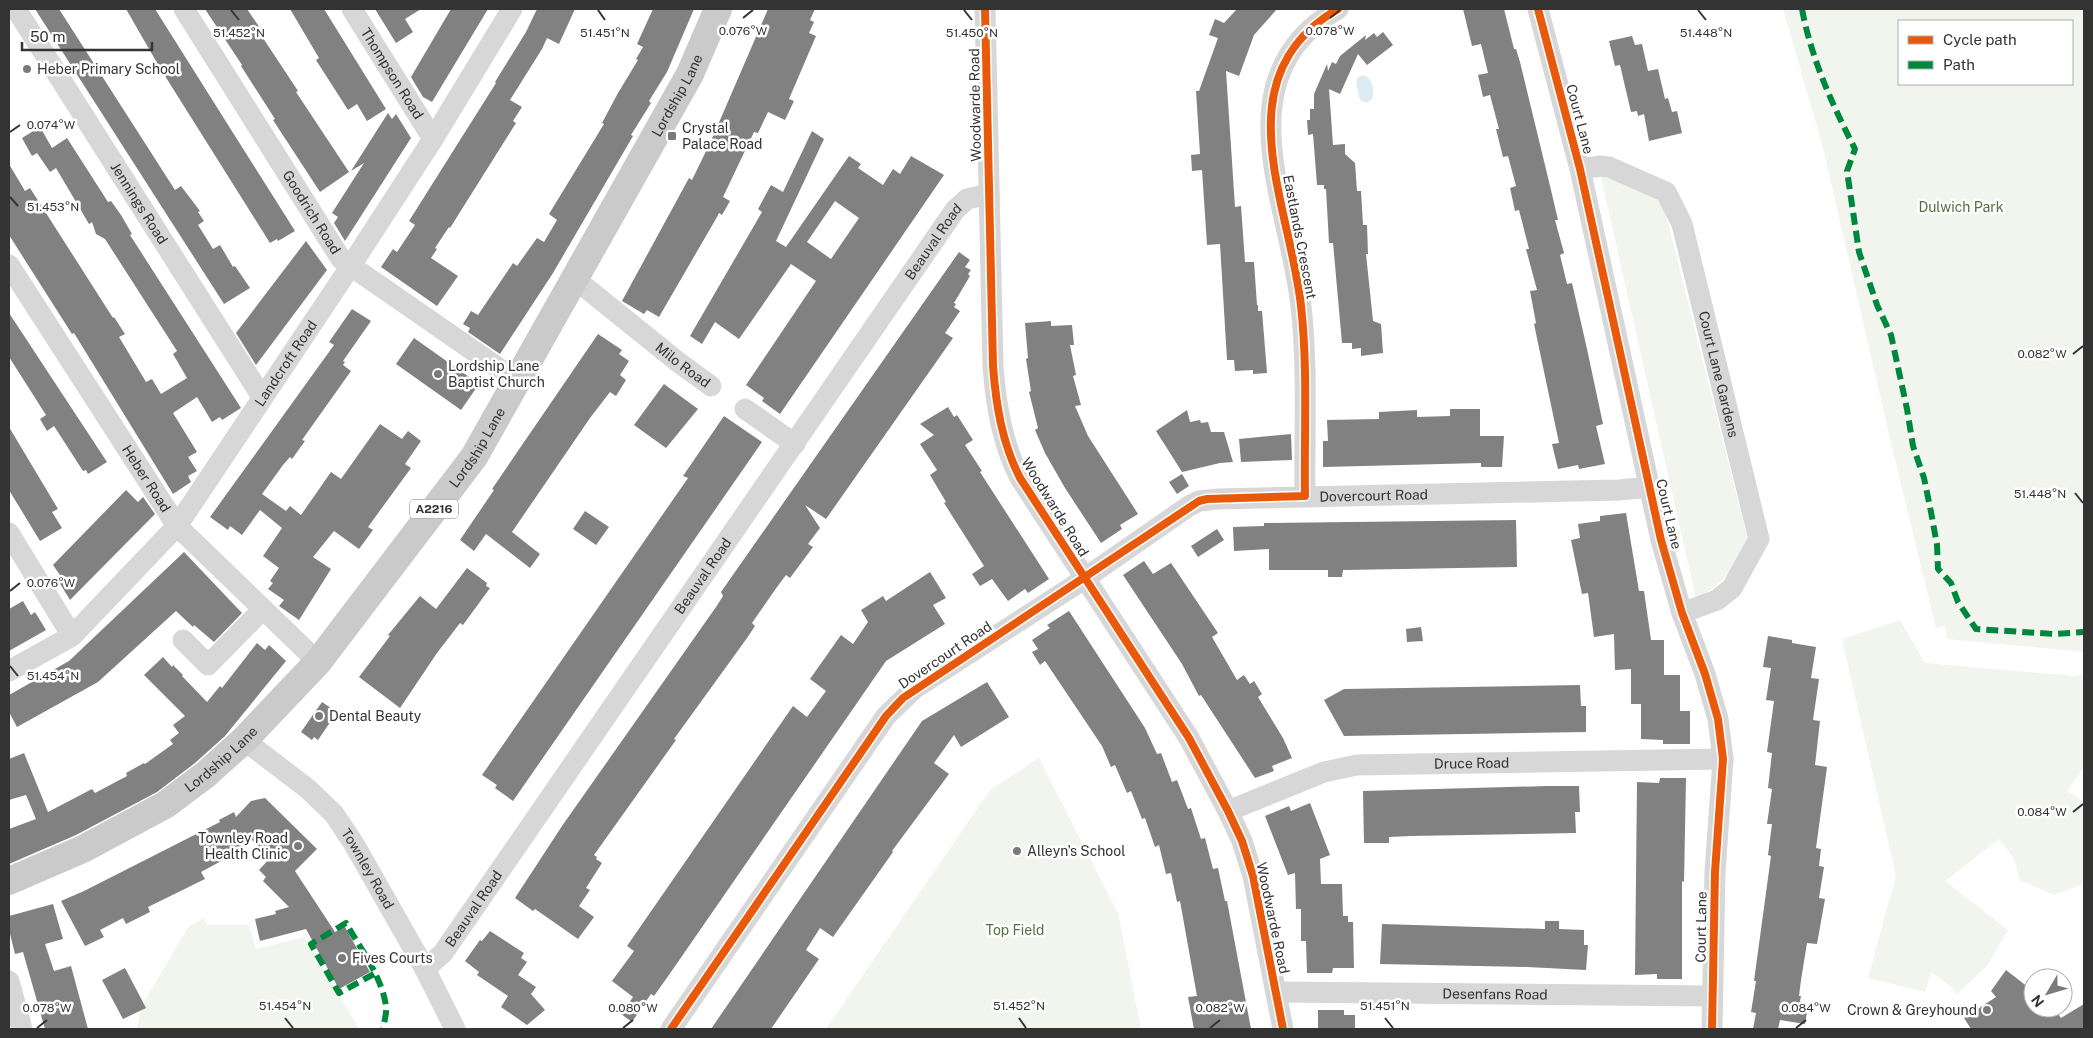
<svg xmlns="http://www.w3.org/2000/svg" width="2093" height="1038" viewBox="0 0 2093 1038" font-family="'Public Sans',sans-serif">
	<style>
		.green { fill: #f1f5ed; fill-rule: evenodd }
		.water { fill: #ddebf3 }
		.building { fill: #818181; fill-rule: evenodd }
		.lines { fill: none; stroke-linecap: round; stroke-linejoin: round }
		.minor { stroke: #d7d7d7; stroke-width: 21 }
		.major { stroke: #cacaca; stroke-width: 28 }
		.quiet { stroke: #00873e; stroke-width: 6; stroke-dasharray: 12 6; stroke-linecap: butt }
		.cycleway-casing { stroke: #fff; stroke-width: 11 }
		.cycleway { stroke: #e8590c; stroke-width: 8 }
		.ticks { fill: none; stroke: #333; stroke-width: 2 }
		.poi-dot { fill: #7a7a7a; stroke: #fff; stroke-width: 2 }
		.labels { text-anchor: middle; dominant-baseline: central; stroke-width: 5; stroke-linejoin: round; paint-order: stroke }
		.shield { fill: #fff; stroke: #707070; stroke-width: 1 }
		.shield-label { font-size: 12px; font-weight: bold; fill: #333 }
		.poi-label { font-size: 14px; fill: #333; stroke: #fff; text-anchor: start }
		.street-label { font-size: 14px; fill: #333; stroke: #fff }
		.park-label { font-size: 14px; fill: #56703f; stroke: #fff }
		.ticks-label { font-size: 12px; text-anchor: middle; fill: #333; stroke: #fff; stroke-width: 5; stroke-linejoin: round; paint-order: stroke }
	</style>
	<rect width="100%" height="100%" fill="#fff"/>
	<g class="green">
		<path d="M1783,9H2084V652L1947,639L1945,626L1936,628L1890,439L1823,148ZM2072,21V84H1899V21Z"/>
		<path d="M1600,173L1650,188L1664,207L1749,544C1735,567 1720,586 1696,599Z"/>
		<polygon points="1900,620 1925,663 2075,676 2084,674 2084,767 2067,791 2084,801 2084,884 2054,895 2020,880 2014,858 1999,839 1945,881 2008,930 1987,966 1957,994 1950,986 1931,972 1925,992 1868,978 1896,876 1842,639"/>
		<polygon points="1039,758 1118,913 1141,1029 826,1029 990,790"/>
		<polygon points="204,918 207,925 249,925 256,949 304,937 359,1029 137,1029 141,1007 189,926"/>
	</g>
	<path class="water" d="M1364,75C1373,80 1375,90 1372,99L1367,103L1360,100L1356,83L1358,77Z"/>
	<g class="building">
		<polygon points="35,9 59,9 175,190 181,186 200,211 198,212 204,221 198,225 213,249 220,245 233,267 235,266 250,288 224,304"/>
		<polygon points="126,9 155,9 295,231 278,241 277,239 270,243 160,68"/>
		<polygon points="205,9 247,9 266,37 263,38 298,91 296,92 349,172 320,192 273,120 275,119 241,66 242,65"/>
		<polygon points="290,9 324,9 386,109 367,121 357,104 348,110 316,60 319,58"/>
		<polygon points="375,9 421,9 405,19 413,32 396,43"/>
		<polygon points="451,9 488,9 432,102 423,97 411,77"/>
		<polygon points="537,9 575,9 559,44 547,38 542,49 510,100 522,107 513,121 516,123 450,228 449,227 435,248 437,249 431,258 458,276 437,306 381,267 393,249 397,252 415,225 409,221 496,83 495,82 526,32"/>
		<polygon points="653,9 694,9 667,72 649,101 651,103 631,135 633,136 553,273 500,354 468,332 470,328 463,324 471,311 478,315 513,263 517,266 537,238 544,242 557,220 549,214 604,124 602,123 618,93 638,60 636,59 643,47 637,44"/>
		<polygon points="768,9 815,9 810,20 814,22 809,33 816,36 789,99 794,101 785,120 768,112 758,133 754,132 723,197 730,201 722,215 719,213 717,217 659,317 647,310 644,314 622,301 689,178 692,180 711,141"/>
		<polygon points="1237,9 1277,9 1254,35 1239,76 1226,71 1235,207 1241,206 1245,262 1254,262 1257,305 1258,305 1258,311 1262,311 1267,373 1253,374 1253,370 1235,371 1234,360 1227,360 1220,244 1207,245 1202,170 1192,171 1191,155 1200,154 1196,91 1199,91 1218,38 1209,35 1215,19 1224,23"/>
		<polygon points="1463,9 1504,9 1514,49 1516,49 1520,62 1551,190 1558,220 1555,220 1564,253 1560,255 1567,284 1572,283 1587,349 1603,424 1596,426 1605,464 1579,469 1578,465 1558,469 1552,444 1559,443 1534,324 1536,323 1530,291 1537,290 1526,249 1529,249 1519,210 1515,211 1510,188 1516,186 1508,156 1503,157 1496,129 1499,129 1490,95 1483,97 1478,75 1488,73 1481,44 1472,46"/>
		<polygon points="1383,32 1393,45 1367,65 1358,54 1340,94 1329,89 1333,145 1345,144 1345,154 1355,163 1357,191 1361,191 1363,225 1367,225 1368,254 1366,254 1373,321 1381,324 1383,353 1361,356 1361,348 1352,349 1352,343 1342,343 1333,243 1329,243 1326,189 1324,189 1324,185 1317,185 1313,134 1308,135 1307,120 1310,120 1310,109 1314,109 1314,94 1327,64 1328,71 1332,62 1336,64 1340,56 1366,35 1365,40 1374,33 1377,37"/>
		<polygon points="1632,36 1635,45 1642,44 1648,71 1658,69 1665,99 1668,98 1672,112 1677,111 1682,133 1649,141 1644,114 1638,116 1637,111 1631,112 1620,65 1615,66 1609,41"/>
		<polygon points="388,113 392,119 396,114 411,138 345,241 334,223 338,217 332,213 364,163 351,171"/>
		<polygon points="40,127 52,148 67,138 108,202 111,201 121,215 132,234 130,235 241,408 222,420 220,417 212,422 197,397 173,413 197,452 188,457 197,471 188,476 191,482 173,494 74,333 72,334 9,235 9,164 25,191 30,188 113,318 114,317 125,334 119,337 146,382 152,379 161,394 187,378 173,354 177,351 105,239 96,234 92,222 89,224 56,168 50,172 37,153 32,156 22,138"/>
		<path d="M812,131L824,139L776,241L786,247L849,156L861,164L858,168L883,185L893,169L900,174L911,156L944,175L780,414L762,401L764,398L746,385L816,281L791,264L739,339L715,322L702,344L690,336L762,212L758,209L771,185L783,192ZM835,201L859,218L831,259L807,242Z"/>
		<polygon points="306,241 327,270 256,365 236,333"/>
		<polygon points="959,252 970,260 965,267 971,270 968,274 970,276 954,303 956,304 954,307 960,311 945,333 953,338 826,519 805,505 820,528 808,544 813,547 790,578 786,575 777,587 752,623 755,626 747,638 674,739 676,740 594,855 597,857 596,859 602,863 586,888 590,890 579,906 594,917 578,939 535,909 533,911 515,898 562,826 716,607 723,596 721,592"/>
		<polygon points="352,309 371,321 343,361 345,362 343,365 351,371 302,440 305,441 292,459 290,457 283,465 262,494 286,511 290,506 301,515 331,472 341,479 380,424 402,439 408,431 421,441 405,464 411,468 368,527 373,530 359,549 334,531 313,557 331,569 299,620 279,606 284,600 268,589 273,583 270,581 279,568 263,556 282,528 260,510 242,535 230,526 228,530 210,517 334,345 329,342"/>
		<polygon points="9,313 107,462 88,474 86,470 83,471 54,426 47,431 40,419 46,415 9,357"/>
		<polygon points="1051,321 1051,326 1072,325 1074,345 1070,345 1076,375 1073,376 1081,405 1075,406 1088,436 1138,514 1120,525 1122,529 1101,543 1065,488 1045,453 1035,430 1038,428 1029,392 1031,391 1026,359 1028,358 1025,323"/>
		<polygon points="598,334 622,350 619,354 629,361 620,375 626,380 616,396 610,392 590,418 512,532 540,554 530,568 486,534 474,551 460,540 494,490 492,489"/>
		<polygon points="414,338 479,384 461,410 396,364"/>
		<polygon points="664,384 698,409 666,448 634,425"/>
		<polygon points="948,407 954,417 957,415 973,440 965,445 982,471 980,472 1049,579 1028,593 1025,589 1008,601 992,579 980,586 972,574 984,566 944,503 946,502 930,475 937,470 920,444 934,435 920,424"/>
		<polygon points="1450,409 1480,409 1480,436 1504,436 1502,467 1481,467 1481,463 1323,467 1323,441 1328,441 1327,420 1379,419 1379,412 1417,410 1417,417 1450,416"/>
		<polygon points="1187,410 1190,422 1200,420 1201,423 1208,422 1211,432 1224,432 1233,462 1220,463 1182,472 1156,431"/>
		<polygon points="724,416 762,442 513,801 495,788 497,785 482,775 688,478 683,476"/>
		<polygon points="9,427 58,509 52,512 62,528 40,541 9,490"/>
		<polygon points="1291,434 1292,460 1241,462 1239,439"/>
		<polygon points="1182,474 1189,486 1177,494 1169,482"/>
		<polygon points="126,490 138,502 143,497 155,514 70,600 59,582 62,578 53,565"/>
		<polygon points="585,511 609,527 596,545 573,529"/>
		<polygon points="1626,513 1639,591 1644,591 1651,640 1664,640 1664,675 1680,675 1680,711 1690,711 1690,744 1663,744 1663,740 1641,739 1641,704 1631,704 1631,669 1615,670 1614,634 1594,637 1588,593 1582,594 1571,540 1580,538 1578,524 1600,521 1600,516"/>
		<polygon points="1516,520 1517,567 1343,570 1342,577 1328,577 1328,570 1269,570 1269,549 1234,551 1233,527 1264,526 1264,523"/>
		<polygon points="1217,529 1224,540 1198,557 1191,546"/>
		<polygon points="184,552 242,613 214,642 194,625 193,627 176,611 98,682 17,727 9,712 9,695 69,661"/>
		<polygon points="1144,561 1153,574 1171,563 1218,633 1212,637 1237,680 1244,675 1250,684 1254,681 1262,694 1258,697 1283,738 1292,758 1272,766 1274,771 1255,778 1201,695 1199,696 1182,664 1123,575"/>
		<polygon points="467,568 487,583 486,586 490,588 463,625 460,623 437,653 400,708 359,677 390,636 388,635 420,596 436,609"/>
		<polygon points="930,572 946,598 933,605 945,624 886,661 671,972 654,996 651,994 632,1022 621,1014 633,997 612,981 634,951 627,946 793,706 807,717 826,691 810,679 841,635 853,644 868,622 861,610 883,596 886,601"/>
		<polygon points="23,601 31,615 35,612 46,630 9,651 9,609"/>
		<polygon points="1069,611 1145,728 1157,754 1161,753 1172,782 1177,780 1188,809 1191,808 1201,839 1205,838 1213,869 1218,868 1225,901 1227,901 1251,1029 1194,1029 1188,997 1197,996 1180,901 1177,902 1171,873 1166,874 1159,845 1155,847 1145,818 1142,819 1131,791 1127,793 1115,765 1111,767 1102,746 1045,661 1040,665 1032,652 1038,649 1032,640 1050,628 1047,625"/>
		<polygon points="1421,627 1423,641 1407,642 1406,629"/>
		<polygon points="1768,636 1792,640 1792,643 1816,647 1811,678 1819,679 1813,720 1820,721 1815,765 1827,767 1816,848 1821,849 1819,866 1824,867 1819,898 1825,899 1817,944 1807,943 1801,980 1799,996 1801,996 1800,1001 1808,1007 1805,1024 1780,1020 1778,1029 1753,1029 1756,1013 1751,1012 1756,981 1754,981 1771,856 1768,855 1772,824 1767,824 1772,789 1768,788 1772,753 1767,752 1774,701 1766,700 1771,668 1763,667"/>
		<polygon points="257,643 265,650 269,645 286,661 225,736 195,763 157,792 76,835 9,864 9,829 36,819 26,795 9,800 9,759 24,753 48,812 92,789 95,793 127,776 126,773 144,763 145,764 173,744 170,740 179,733 173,725 185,716 144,675 163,657 172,667 173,665 183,675 182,676 207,702 220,686 222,688"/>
		<polygon points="987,682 1009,717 961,747 954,735 934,763 949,774 892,851 893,852 833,937 820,928 806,950 819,959 771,1029 711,1029 922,721"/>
		<polygon points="1580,685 1581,706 1586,706 1586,732 1344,736 1324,700 1344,689"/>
		<polygon points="322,702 337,712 318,740 314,737 312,740 301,732"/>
		<polygon points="1660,778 1686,778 1684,882 1682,881 1682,979 1657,979 1657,974 1635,975 1637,782 1659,783"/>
		<polygon points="1548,786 1579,786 1580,812 1575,812 1576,833 1410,836 1389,837 1389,843 1364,843 1363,791"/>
		<polygon points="265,798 317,849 295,871 335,932 345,927 370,972 339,989 306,929 260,941 255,919 276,914 275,911 289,907 263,881 266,877 259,870 270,858 252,840 223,855 225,859 201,872 205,879 148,907 150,912 126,924 123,918 100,930 104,937 85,946 61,901 84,891 220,822 219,820 234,812 236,817 251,801"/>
		<polygon points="1310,803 1330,855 1320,859 1321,884 1342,884 1343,916 1348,916 1348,922 1353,922 1354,968 1333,968 1332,973 1307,973 1306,941 1301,941 1301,909 1296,909 1295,873 1288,875 1265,816 1289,806 1291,811"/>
		<polygon points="53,904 63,939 45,944 54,971 71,966 88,1029 45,1029 23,952 15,954 9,930 9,916"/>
		<polygon points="1545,921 1559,921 1559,929 1584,930 1584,945 1588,945 1586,970 1527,967 1380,964 1382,924 1545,929"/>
		<polygon points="490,931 524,953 521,958 527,962 518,975 536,987 531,994 545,1010 527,1025 501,1007 508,996 477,975 479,972 465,961 480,940 482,941"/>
		<polygon points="125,968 146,1008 123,1019 102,980"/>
		<polygon points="2006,970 2033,991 2033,1008 2054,1008 2061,1018 2084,1004 2084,1029 1971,1029 1964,1018 1996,997 1991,991"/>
		<polygon points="1318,1010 1344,1010 1344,1015 1355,1015 1355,1029 1318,1029"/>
	</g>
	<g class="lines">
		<g class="minor">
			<path id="s1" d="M16,9L262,397"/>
			<path id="s2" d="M184,9L341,259L517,381"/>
			<path id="s3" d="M352,9L433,139"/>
			<path d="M985,9L993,366C996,405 1002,443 1020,478L1189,738L1228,811L1242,841L1253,876L1283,1029"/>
			<polyline points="1538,9 1580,169 1661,540 1682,613 1705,674 1718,719 1723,759 1715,872 1712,1029"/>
			<path id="s4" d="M1580,169L1601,166L1609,167L1666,192L1682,224L1759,539L1732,588L1717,600L1682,613"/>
			<path id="s5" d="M9,265L177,526L318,662"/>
			<path id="s6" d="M575,279L678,362L711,386"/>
			<polyline points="745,409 795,444"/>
			<path d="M1305,496C1304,434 1308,368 1301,306C1290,203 1221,77 1338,9"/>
			<polyline points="9,533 72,636"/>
			<polyline points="183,640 208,665 263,609"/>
			<path id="s7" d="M9,671L72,636L177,526L350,267L433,139L512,9"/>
			<path id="s8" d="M244,740L308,789L334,814L354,844L425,969L455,1029"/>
			<path id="s9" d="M1228,811L1324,772L1357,765L1723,759"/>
			<path id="s10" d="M425,969L443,953L955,210L967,199L989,194"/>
			<polyline points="9,981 22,1029"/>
			<path id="s11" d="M1276,992L1712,996"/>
			<path id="s12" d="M671,1029L886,716L914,689L1075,585L1189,506L1199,501L1217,499L1619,490L1650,487"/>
		</g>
		<path class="major" id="s13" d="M9,881L83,849L165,805L205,775L244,740L318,662L474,457L690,74L718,9"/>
		<g class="quiet">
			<path d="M1802,9C1811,58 1832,104 1855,149L1847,171L1859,252L1877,305L1891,335L1907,409L1913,446L1924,478L1931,512L1937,545L1938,569L1951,583L1958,602L1976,629L2054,634L2084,632"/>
			<path d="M374,974L339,993L311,944L346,923C360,948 382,977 386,1006C387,1013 384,1022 383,1029"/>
		</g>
		<defs>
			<g id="cycleway">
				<path d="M985,9L993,366C996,405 1002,443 1020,478L1189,738L1228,811L1242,841L1253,876L1283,1029"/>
				<polyline points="1538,9 1580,169 1661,540 1682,613 1705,674 1718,719 1723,759 1715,872 1712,1029"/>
				<path d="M671,1029L886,716L903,698L1199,501L1207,499L1305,496C1304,434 1308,368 1301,306C1290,203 1221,77 1338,9"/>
			</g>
		</defs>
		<use href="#cycleway" class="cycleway-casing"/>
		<use href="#cycleway" class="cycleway"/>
	</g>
	<path class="ticks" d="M231,10L239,20M598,10L605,20M964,10L972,20M1698,10L1706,20M743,18L753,10M1330,18L1340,10M10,132L20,125M10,197L18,206M2073,354L2083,346M2075,493L2083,503M10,591L20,583M10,666L18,676M2073,812L2083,804M285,1018L293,1028M1019,1018L1026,1028M1385,1018L1393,1028M37,1028L47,1020M623,1028L633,1020M1210,1028L1220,1020M1796,1028L1806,1020"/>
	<g class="poi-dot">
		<circle cx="27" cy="69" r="5"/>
		<rect x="667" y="131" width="10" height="10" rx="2.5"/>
		<circle cx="438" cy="374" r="5"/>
		<circle cx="319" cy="716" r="5"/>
		<circle cx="298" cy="846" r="5"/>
		<circle cx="1017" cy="851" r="5"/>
		<circle cx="342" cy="958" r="5"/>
		<circle cx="1987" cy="1010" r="5"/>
	</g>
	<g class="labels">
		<rect class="shield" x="410" y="499.5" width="48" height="19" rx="4"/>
		<g class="shield-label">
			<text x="434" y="509">A2216</text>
		</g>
		<g class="poi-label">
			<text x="37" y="69">Heber Primary School</text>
			<text x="682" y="128">Crystal<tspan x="682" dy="16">Palace Road</tspan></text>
			<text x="448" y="366">Lordship Lane<tspan x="448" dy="16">Baptist Church</tspan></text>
			<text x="329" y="716">Dental Beauty</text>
			<text x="288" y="838" text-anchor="end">Townley Road<tspan x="288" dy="16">Health Clinic</tspan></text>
			<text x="1027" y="851">Alleyn's School</text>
			<text x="352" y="958">Fives Courts</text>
			<text x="1977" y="1010" text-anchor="end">Crown &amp; Greyhound</text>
		</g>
		<g class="street-label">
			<text stroke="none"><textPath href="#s3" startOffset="76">Thompson Road</textPath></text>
			<text stroke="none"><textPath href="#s13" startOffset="1056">Lordship Lane</textPath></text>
			<text transform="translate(975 105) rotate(-91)">Woodwarde Road</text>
			<text transform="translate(1580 119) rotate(75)">Court Lane</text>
			<text stroke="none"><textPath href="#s1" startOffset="230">Jennings Road</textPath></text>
			<text stroke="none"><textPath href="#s2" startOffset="240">Goodrich Road</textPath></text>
			<text transform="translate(1300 237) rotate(79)">Eastlands Crescent</text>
			<text stroke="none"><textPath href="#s10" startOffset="888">Beauval Road</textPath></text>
			<text stroke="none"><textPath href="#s7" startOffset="420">Landcroft Road</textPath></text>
			<text stroke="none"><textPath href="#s6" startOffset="138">Milo Road</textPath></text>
			<text stroke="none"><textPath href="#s4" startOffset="282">Court Lane Gardens</textPath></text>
			<text stroke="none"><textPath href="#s13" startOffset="651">Lordship Lane</textPath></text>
			<text stroke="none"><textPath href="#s5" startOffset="254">Heber Road</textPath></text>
			<text stroke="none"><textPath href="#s12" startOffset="935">Dovercourt Road</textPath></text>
			<text transform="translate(1055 507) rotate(58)">Woodwarde Road</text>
			<text transform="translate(1669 514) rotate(77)">Court Lane</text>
			<text stroke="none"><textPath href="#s10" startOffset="482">Beauval Road</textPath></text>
			<text transform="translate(945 655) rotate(-34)">Dovercourt Road</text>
			<text stroke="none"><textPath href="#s13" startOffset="246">Lordship Lane</textPath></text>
			<text stroke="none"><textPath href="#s9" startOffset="252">Druce Road</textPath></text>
			<text stroke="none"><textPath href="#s8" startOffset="181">Townley Road</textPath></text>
			<text stroke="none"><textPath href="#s10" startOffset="78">Beauval Road</textPath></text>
			<text transform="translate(1273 918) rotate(78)">Woodwarde Road</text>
			<text transform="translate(1701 927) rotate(-89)">Court Lane</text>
			<text stroke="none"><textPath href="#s11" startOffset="219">Desenfans Road</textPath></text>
		</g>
		<g class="park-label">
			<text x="1961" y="207">Dulwich Park</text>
			<text x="1015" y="930">Top Field</text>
		</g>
	</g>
	<g class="ticks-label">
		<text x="743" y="35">0.076°W</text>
		<text x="1330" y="35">0.078°W</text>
		<text x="239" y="37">51.452°N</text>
		<text x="605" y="37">51.451°N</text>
		<text x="972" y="37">51.450°N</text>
		<text x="1706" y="37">51.448°N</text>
		<text x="51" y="129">0.074°W</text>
		<text x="53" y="211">51.453°N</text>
		<text x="2042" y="358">0.082°W</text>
		<text x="2040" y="498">51.448°N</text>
		<text x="51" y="587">0.076°W</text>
		<text x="53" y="680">51.454°N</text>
		<text x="2042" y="816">0.084°W</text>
		<text x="285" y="1010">51.454°N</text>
		<text x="1019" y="1010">51.452°N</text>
		<text x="1385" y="1010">51.451°N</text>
		<text x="47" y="1012">0.078°W</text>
		<text x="633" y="1012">0.080°W</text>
		<text x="1220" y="1012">0.082°W</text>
		<text x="1806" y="1012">0.084°W</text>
	</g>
	<rect width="2093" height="1038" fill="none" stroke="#333333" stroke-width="20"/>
	<rect x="1898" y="20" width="175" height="65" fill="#ffffff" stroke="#adadad"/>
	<rect x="1908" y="36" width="25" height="8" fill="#e8590c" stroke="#adadad"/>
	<text x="1943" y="45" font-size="15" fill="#333333">Cycle path</text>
	<rect x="1908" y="61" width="25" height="8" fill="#00873e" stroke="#adadad"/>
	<text x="1943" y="70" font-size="15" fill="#333333">Path</text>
	<g transform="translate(2048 993) rotate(232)"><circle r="24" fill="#ffffff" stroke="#adadad"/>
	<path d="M0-4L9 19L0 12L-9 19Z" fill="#7a7a7a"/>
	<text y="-8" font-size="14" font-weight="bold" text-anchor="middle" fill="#333333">N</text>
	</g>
	<path d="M22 42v8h130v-8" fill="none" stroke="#333333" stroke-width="2.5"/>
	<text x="30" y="42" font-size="15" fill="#333333" stroke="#ffffff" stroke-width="4" paint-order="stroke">50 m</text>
</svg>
